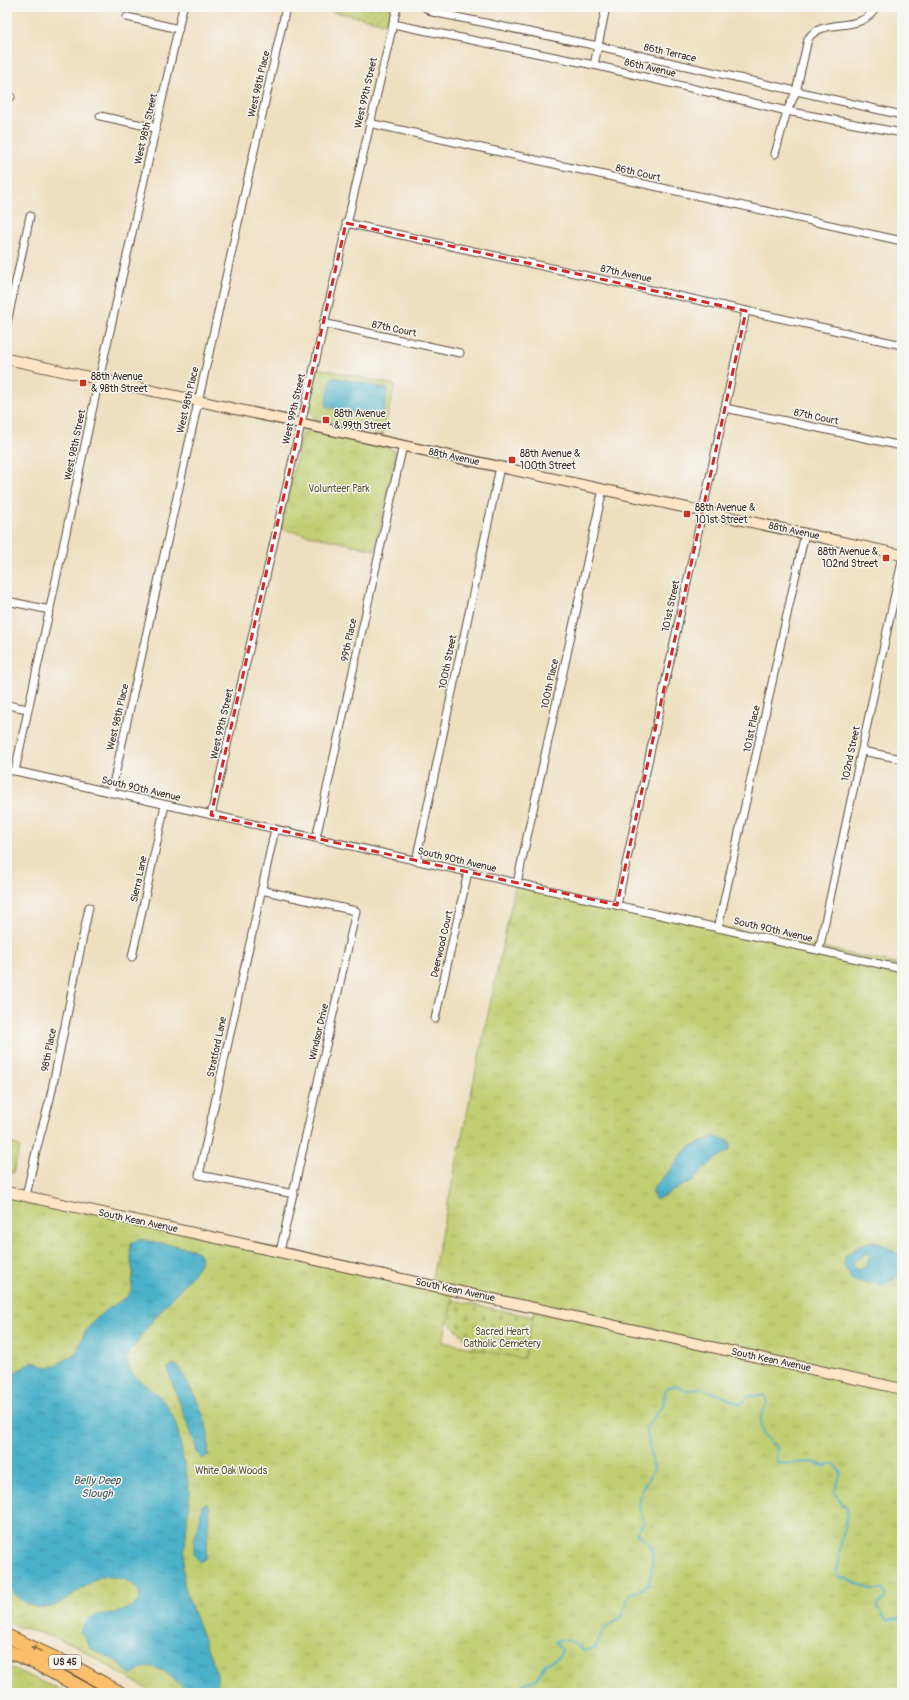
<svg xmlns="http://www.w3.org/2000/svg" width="909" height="1700" viewBox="0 0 909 1700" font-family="Pangolin,sans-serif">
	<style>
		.grass { fill: url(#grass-dots); stroke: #7e7c46 }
		.cemetery { fill: url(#cemetery-stones); stroke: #7e7c46 }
		.park { fill: url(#park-tufts); stroke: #7e7c46; fill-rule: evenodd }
		.water { fill: url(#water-ripples); stroke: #426e74; fill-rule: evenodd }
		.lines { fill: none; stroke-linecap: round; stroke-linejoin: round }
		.stream { stroke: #4ab1c9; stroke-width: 2 }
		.street-casing { stroke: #564536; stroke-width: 9 }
		.secondary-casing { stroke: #564536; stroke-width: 12 }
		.highway-casing { stroke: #564536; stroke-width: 15 }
		.street { stroke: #fff; stroke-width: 7 }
		.secondary { stroke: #fde5c5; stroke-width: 10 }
		.highway { stroke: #fabe6d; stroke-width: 13 }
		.oneway { fill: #916d42 }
		.marked { fill: none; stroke: #d62828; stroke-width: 3; stroke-dasharray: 8 5; stroke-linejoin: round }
		.poi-dot { fill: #c8321e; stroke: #f6f6f2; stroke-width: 1.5 }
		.labels { text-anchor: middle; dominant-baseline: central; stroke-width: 3; stroke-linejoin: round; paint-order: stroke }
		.shield { fill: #f6f6f2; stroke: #73675e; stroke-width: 1 }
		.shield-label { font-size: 9px; font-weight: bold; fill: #3b2a1e }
		.street-label { font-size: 10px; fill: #3b2a1e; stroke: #f6f6f2 }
		.poi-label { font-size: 10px; fill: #3b2a1e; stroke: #f6f6f2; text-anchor: start }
		.park-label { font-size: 10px; fill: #5c5332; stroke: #f6f6f2 }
		.water-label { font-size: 11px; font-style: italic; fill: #40595a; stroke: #f6f6f2 }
	</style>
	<defs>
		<pattern id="grass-dots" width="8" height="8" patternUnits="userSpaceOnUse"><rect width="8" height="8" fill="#c0cd6f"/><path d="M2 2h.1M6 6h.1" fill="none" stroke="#a6b060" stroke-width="1.8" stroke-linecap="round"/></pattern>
		<pattern id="cemetery-stones" width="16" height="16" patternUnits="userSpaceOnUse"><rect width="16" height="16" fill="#c0cd6f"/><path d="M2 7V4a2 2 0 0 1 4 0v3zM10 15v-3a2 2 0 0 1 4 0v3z" fill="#a6b060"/></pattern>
		<pattern id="park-tufts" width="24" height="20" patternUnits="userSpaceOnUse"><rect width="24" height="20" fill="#c0cd6f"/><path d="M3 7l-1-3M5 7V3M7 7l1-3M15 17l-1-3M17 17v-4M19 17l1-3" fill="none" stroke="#a6b060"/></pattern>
		<pattern id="water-ripples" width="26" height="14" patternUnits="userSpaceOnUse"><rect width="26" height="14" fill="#4ab1c9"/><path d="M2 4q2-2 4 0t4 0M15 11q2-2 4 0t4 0" fill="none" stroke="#3f90a3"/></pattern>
	</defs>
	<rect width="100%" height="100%" fill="#f6f6f2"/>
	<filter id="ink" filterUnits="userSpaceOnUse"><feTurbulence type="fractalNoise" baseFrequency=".025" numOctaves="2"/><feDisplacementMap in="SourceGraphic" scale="8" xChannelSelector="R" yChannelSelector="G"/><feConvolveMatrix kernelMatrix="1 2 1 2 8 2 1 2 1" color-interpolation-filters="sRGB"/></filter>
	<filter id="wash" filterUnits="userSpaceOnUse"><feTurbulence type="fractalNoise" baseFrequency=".012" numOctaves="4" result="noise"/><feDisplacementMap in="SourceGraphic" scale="16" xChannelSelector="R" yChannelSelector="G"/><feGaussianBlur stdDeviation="0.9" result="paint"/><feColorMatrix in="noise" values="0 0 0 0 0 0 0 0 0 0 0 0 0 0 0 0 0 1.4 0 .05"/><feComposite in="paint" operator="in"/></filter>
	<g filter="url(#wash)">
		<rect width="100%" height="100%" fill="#eedfbf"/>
		<g class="grass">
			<polygon points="312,7 392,7 389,24"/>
			<path d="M318,368L395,385L383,435L315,419C304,409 315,382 318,368Z"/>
			<polygon points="7,1142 17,1145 20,1148 13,1173 7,1173"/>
		</g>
		<polygon class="cemetery" points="452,1300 534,1317 517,1391 448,1321"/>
		<g class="park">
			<polygon points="308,430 385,446 395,451 395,458 375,550 281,529 300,439 302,434"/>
			<path d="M515,887L549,892L640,914L674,916L902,965V1693H153L71,1643L7,1623V1192L431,1282ZM454,1290L535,1308L524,1359L443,1342Z"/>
			<polygon points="7,1666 67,1693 7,1693"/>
		</g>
		<g class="water">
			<polygon points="333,377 388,389 382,418 377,418 327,407 326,402 331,379"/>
			<polygon points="714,1137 727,1140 731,1145 730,1150 714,1160 695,1179 658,1199 655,1199 652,1193 655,1186 673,1167 684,1152 690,1147"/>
			<path d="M139,1239L193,1249L198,1252L202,1259C193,1277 179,1289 166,1305C154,1318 144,1331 135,1346C131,1348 131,1350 129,1353C120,1372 149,1387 160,1397C163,1400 167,1405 169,1409C178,1424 180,1442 183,1459C185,1469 188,1478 188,1488L190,1491L183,1567L184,1583L189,1601L217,1674V1693H188C180,1684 161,1665 147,1667C142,1668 135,1673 131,1676L118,1662L91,1649L80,1631C91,1609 102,1617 122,1611C128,1609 134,1605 139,1601L140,1593C130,1577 118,1578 101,1576L55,1606C35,1612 17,1602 7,1584V1380L14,1373L33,1362L49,1368L53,1367L76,1353L85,1332L94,1321L104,1311L127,1297L132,1288L133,1274L130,1250L131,1244Z"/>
			<path d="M874,1241C885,1244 892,1252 902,1256V1274L881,1287L876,1284L853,1281L844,1266L845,1256C854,1249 863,1243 874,1241ZM867,1253L870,1257L866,1265L858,1270L855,1269L852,1263Z"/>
			<path d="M173,1365L178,1366C195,1397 212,1419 208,1456L201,1459L196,1450V1446L170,1377L168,1368Z"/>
			<polygon points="207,1503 210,1507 206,1558 199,1562 194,1554 194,1542 202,1505"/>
		</g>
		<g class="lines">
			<g class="stream">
				<polyline points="902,1677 902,1678"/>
				<path d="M510,1693L523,1684L537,1679L544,1665L559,1657L562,1650L555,1641C570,1638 573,1642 584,1651L596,1648L599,1638L604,1630L621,1617L629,1595L649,1585C650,1576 656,1554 651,1546C648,1541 641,1537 636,1534L644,1522L639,1506L642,1489L654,1470L646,1428L663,1405L666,1388L676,1385L686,1391L698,1388L711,1391L740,1404L749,1396H766L767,1405C755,1420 761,1438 777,1447L776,1463C782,1463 787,1464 793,1463C804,1463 813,1460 824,1466L835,1464L841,1473L834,1493L847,1509L845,1529L841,1540L837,1572L839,1578H845L872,1590H883L886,1595L885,1599L878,1603L877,1605L886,1620L900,1618L902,1620"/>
			</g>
		</g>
	</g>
	<g filter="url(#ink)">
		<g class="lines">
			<defs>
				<g id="street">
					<polyline points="425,7 432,12 598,46 902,115"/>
					<polyline points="127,17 179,29"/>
					<polyline points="393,24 594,65 787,111 902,133"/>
					<polyline points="594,65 606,7"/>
					<polyline points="7,96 11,97"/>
					<polyline points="100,116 156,128"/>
					<polyline points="369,123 902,241"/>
					<path d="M775,154L787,111L796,92L808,39C823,16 861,35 876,7"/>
					<polyline points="346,223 902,345"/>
					<polyline points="7,323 30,216"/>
					<polyline points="323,323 460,353"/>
					<polyline points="725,408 902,446"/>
					<polyline points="7,601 50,610"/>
					<polyline points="7,705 28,709"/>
					<polyline points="862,751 902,759"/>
					<polyline points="7,771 15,771 902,969"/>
					<polyline points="15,771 96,393 183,7"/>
					<polyline points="111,793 285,12"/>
					<polyline points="211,815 397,7"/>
					<polyline points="275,829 199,1175 294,1194"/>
					<polyline points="316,838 403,445"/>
					<polyline points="416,861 500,467"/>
					<polyline points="517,883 603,489"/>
					<polyline points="261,890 356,911 280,1252"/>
					<polyline points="617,905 746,311"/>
					<polyline points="718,928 805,533"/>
					<polyline points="819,950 902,561"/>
					<polyline points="132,957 165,805"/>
					<polyline points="435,1019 468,872"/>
					<polyline points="26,1196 37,1147 50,1099 89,907"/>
				</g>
				<g id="secondary">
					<polyline points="7,359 902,555"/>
					<polyline points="7,1192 902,1389"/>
				</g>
				<g id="highway">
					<polyline points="7,1636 76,1668 120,1693"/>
					<polyline points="7,1651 32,1661 91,1693"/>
				</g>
			</defs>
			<use href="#street" class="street-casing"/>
			<use href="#secondary" class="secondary-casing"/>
			<use href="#highway" class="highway-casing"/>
			<use href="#street" class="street"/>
			<use href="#secondary" class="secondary"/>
			<use href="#highway" class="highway"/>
		</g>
		<defs><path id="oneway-solid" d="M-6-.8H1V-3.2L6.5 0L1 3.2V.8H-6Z"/></defs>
		<use class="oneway" href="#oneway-solid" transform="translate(36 1649) rotate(-156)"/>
	</g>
	<path class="marked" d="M346,223L746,311L617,905L211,815Z"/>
	<g class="poi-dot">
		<rect x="79" y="379" width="8" height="8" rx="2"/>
		<rect x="322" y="416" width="8" height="8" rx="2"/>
		<rect x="508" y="456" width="8" height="8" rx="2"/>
		<rect x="683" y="510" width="8" height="8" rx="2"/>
		<rect x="882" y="554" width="8" height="8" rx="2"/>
	</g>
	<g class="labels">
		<rect class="shield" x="49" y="1655" width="32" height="14" rx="3"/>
		<g class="shield-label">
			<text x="65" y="1662">US 45</text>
		</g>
		<g class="street-label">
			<text transform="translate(670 53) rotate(13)">86th Terrace</text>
			<text transform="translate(650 68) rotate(13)">86th Avenue</text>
			<text transform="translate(259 84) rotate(-77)">West 98th Place</text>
			<text transform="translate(366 93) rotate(-77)">West 99th Street</text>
			<text transform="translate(146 129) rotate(-77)">West 98th Street</text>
			<text transform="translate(638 173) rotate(13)">86th Court</text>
			<text transform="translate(626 274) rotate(12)">87th Avenue</text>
			<text transform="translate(394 329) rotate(12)">87th Court</text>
			<text transform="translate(188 400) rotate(-77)">West 98th Place</text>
			<text transform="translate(294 409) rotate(-77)">West 99th Street</text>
			<text transform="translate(816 417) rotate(12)">87th Court</text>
			<text transform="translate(75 445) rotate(-78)">West 98th Street</text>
			<text transform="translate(454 457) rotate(12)">88th Avenue</text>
			<text transform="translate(794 531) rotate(12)">88th Avenue</text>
			<text transform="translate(671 606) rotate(-78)">101st Street</text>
			<text transform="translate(349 640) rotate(-78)">99th Place</text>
			<text transform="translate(448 662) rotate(-78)">100th Street</text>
			<text transform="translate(550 684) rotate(-78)">100th Place</text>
			<text transform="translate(118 717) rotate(-77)">West 98th Place</text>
			<text transform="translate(222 724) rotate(-77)">West 99th Street</text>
			<text transform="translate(752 729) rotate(-78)">101st Place</text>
			<text transform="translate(851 754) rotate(-78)">102nd Street</text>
			<text transform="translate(141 789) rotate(13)">South 90th Avenue</text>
			<text transform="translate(457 860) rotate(13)">South 90th Avenue</text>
			<text transform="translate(139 879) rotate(-78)">Sierra Lane</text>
			<text transform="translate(773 930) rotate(13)">South 90th Avenue</text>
			<text transform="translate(442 944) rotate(-77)">Deerwood Court</text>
			<text transform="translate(319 1032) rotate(-77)">Windsor Drive</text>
			<text transform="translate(217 1047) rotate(-78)">Stratford Lane</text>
			<text transform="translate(49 1050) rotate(-79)">98th Place</text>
			<text transform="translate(138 1221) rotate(12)">South Kean Avenue</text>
			<text transform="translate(455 1290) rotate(12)">South Kean Avenue</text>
			<text transform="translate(771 1360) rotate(12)">South Kean Avenue</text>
		</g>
		<g class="poi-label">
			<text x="91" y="377">88th Avenue<tspan x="91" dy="12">&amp; 98th Street</tspan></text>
			<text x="334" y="414">88th Avenue<tspan x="334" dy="12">&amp; 99th Street</tspan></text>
			<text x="520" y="454">88th Avenue &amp;<tspan x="520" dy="12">100th Street</tspan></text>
			<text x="695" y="508">88th Avenue &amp;<tspan x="695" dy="12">101st Street</tspan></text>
			<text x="878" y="552" text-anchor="end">88th Avenue &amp;<tspan x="878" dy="12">102nd Street</tspan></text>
		</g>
		<g class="park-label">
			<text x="339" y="489">Volunteer Park</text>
			<text x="502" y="1332">Sacred Heart<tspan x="502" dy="12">Catholic Cemetery</tspan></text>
			<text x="231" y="1471">White Oak Woods</text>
		</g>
		<g class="water-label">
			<text x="97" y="1480">Belly Deep<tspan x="97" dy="13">Slough</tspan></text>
		</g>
	</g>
	<rect width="909" height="1700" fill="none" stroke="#f6f6f2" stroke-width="24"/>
</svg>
